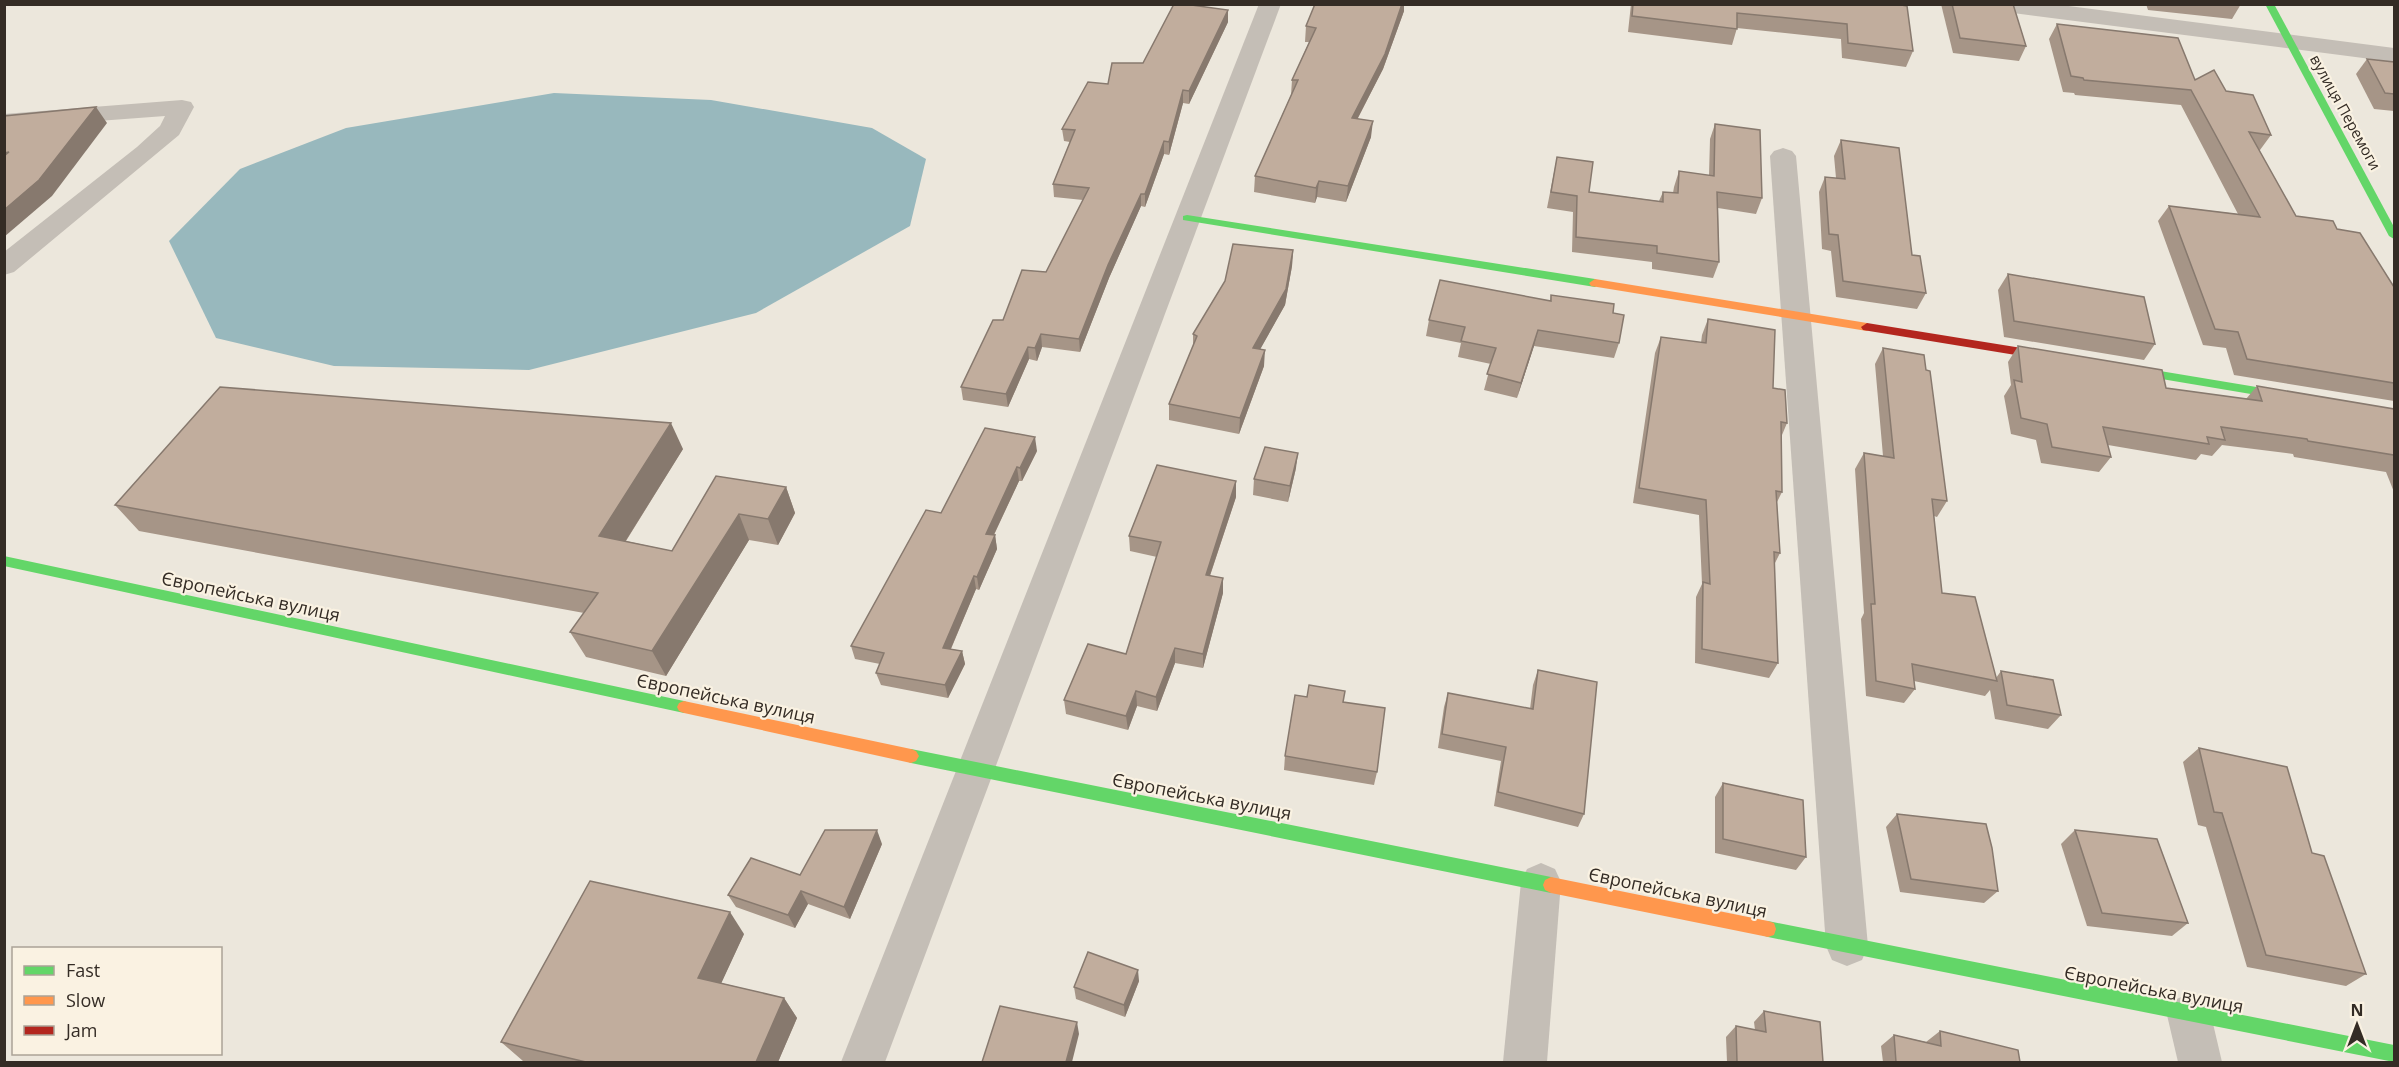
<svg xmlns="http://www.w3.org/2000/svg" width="2399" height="1067" viewBox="0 0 2399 1067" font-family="'Open Sans',sans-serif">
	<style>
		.water { fill: #98b8bd }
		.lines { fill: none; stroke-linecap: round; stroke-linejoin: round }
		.street { fill: #c4beb6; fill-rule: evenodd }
		.fast { fill: #63d668; fill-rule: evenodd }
		.slow { fill: #ff974d; fill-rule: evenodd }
		.jam { fill: #b3261e; fill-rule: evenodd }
		.wall { fill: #a69587 }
		.shaded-wall { fill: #87796e }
		.building { fill: #c1ad9d; stroke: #87796e; stroke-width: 1.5 }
		.labels { text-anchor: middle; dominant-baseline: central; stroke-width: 4.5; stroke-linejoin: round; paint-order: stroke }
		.far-street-label { font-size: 15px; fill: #342c25; stroke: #faf2e2 }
		.street-label { font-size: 18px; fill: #342c25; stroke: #faf2e2 }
	</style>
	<rect width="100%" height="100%" fill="#ece7dc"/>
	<polygon class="water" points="554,93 711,100 872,128 926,159 910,226 756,313 529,370 334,366 216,338 169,241 240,169 346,128"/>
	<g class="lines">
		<g class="street">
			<polygon points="1259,4 1281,4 885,1062 841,1062"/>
			<polygon points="1987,4 2053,4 2394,48 2394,62 1998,11 1990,9"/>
			<polygon points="182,100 191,102 194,107 179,135 14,272 4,275 4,252 137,147 160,126 165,116 4,128 4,114"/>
			<polygon points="1783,148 1792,151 1796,156 1868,946 1862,960 1847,966 1832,960 1826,946 1770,156 1774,151"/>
			<polygon points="1541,863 1555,869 1561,882 1547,1062 1503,1062 1521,882 1527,869"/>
			<polygon points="2189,994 2204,1000 2211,1015 2222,1062 2178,1062 2167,1015 2174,1000"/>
		</g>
		<g class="fast">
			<polygon points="2265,4 2274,4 2394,227 2394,239 2389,236"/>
			<polygon points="1187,215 1595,279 1601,283 1595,287 1183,220 1183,216"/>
			<polygon points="2118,364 2298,394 2304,398 2298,402 2114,371 2112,368 2114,365"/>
			<polygon points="4,556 684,701 689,703 691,707 689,711 684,713 4,566"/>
			<polygon points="911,749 1551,877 1557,880 1559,885 1557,890 1551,893 911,763 906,761 903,756 906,751"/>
			<polygon points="1768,921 2394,1045 2394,1062 1768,937 1762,935 1760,929 1762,923"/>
		</g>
		<g class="slow">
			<polygon points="1595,279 1867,323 1873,327 1867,331 1591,286 1589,283"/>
			<polygon points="684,701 911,749 916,751 919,756 916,761 911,763 684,713 679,711 677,707 679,703"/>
			<polygon points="1551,877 1768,921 1774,923 1776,929 1774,935 1768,937 1551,893 1545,890 1543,885 1545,880"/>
		</g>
		<polygon class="jam" points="1867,323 2059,354 2065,358 2059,362 1863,330 1861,327"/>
	</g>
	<g class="wall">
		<polygon points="1315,4 1404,4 1404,11 1383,69 1358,118 1371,137 1346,202 1317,197 1315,203 1254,192 1255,176 1291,95 1292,80 1309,42 1305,42 1306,26"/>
		<polygon points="1631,4 1895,4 1913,51 1906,67 1842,58 1841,39 1737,28 1732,45 1628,32"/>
		<polygon points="1941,4 2013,4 2026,46 2019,61 1953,53"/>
		<polygon points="2146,4 2241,4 2232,19 2148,10"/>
		<polygon points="1228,10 1228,22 1189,104 1183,103 1169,155 1164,154 1145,207 1141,206 1109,278 1080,352 1042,347 1037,361 1029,359 1008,407 963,400 961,387 1003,320 1046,272 1083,200 1054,197 1053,184 1070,142 1064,141 1062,129 1108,84 1143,63"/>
		<polygon points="2057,24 2226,91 2271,135 2260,150 2259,150 2296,216 2337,229 2394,287 2394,403 2394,401 2234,375 2226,348 2203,345 2158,221 2169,206 2238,214 2181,105 2075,95 2074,93 2063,92 2049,39"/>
		<polygon points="2367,59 2394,62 2394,111 2374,109 2356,74"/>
		<polygon points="1715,124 1762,198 1756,214 1718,208 1719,262 1713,278 1652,269 1652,262 1572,252 1573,212 1547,208 1557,157 1589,192 1659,201 1663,192 1673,193 1674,187 1679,171 1709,176 1710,139"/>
		<polygon points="1841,140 1912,255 1926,293 1917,309 1836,297 1831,251 1822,249 1819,192 1825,177 1836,178 1834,156"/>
		<polygon points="1293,250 1292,266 1285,305 1260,349 1264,366 1239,434 1169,420 1169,404 1193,347 1193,334"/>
		<polygon points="2008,274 2155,344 2144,360 2004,337 1998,290"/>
		<polygon points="1551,295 1613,313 1619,343 1614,358 1534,346 1517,398 1484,390 1491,364 1458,357 1461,343 1426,336 1429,320 1550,301"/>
		<polygon points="1708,319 1773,388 1787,423 1782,435 1782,492 1777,502 1780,553 1774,565 1778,663 1769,678 1695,663 1696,597 1702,584 1699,515 1633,503 1655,353 1661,337 1701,343 1702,335"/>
		<polygon points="2018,346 2166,388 2246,399 2257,386 2394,409 2394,492 2386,472 2294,457 2293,454 2222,445 2212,456 2201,454 2196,460 2108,445 2111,457 2099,472 2041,463 2036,440 2011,434 2004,396 2011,385 2008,362"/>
		<polygon points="1883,348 1926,370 1947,501 1937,517 1934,516 1942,593 1996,678 2001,671 2061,715 2048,729 1995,719 1990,690 1985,696 1914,681 1915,689 1904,703 1866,696 1861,619 1864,613 1855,469 1864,453 1883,456 1875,364"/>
		<polygon points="683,449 626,541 672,551 786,487 795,513 778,545 749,540 666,676 586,657 570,632 584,613 139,531 115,505"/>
		<polygon points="1037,451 1022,481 1019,481 994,535 995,535 997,549 979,590 976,589 951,649 962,651 965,664 948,698 881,685 876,673 880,664 855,659 851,646 941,513"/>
		<polygon points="1296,468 1288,502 1253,495 1254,479"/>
		<polygon points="1236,497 1210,576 1223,578 1223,593 1203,668 1175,663 1157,711 1137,706 1128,730 1066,714 1064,700 1126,654 1157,557 1130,551 1129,536"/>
		<polygon points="1538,670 1584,814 1578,827 1494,806 1501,761 1438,748 1444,707 1448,693 1530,709 1533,685"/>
		<polygon points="1343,702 1377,772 1374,785 1284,770 1285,756"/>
		<polygon points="2199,748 2312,853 2366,974 2346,986 2247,967 2206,827 2198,825 2183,762"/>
		<polygon points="1723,783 1806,857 1796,870 1715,853 1715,797"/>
		<polygon points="1897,814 1998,891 1984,903 1900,892 1886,827"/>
		<polygon points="2075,830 2188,923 2172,936 2087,926 2061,844"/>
		<polygon points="882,844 850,919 808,904 795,928 736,907 728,895 800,875"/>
		<polygon points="744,934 721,983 784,998 797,1018 778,1062 528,1062 523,1061 501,1042"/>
		<polygon points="1139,981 1125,1017 1076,999 1074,987"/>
		<polygon points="1764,1011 1823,1062 1727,1062 1726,1037 1736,1026 1755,1030 1754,1022"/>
		<polygon points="1940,1031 2020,1062 1883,1062 1881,1046 1894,1035 1926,1042"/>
	</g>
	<g class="shaded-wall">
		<polygon points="1402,4 1404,4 1404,11 1383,69 1350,133 1352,118"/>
		<polygon points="1228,10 1228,22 1189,104 1189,91"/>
		<polygon points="1183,90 1183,103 1169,155 1169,142"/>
		<polygon points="96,107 107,123 52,196 4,237 4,210"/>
		<polygon points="1373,121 1371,137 1346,202 1348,186"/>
		<polygon points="1164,141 1164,154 1145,207 1145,194"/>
		<polygon points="1319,181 1317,197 1315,203 1316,188"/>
		<polygon points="1141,194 1141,206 1109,278 1080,352 1079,339 1108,265"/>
		<polygon points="1293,250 1292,266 1285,305 1252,364 1253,348"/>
		<polygon points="1538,330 1534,346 1517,398 1521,383"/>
		<polygon points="1041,334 1042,347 1037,361 1035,348"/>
		<polygon points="1028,347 1029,359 1008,407 1006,394"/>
		<polygon points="1265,350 1264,366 1239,434 1240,418"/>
		<polygon points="671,423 683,449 613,561 599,536"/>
		<polygon points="1035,437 1037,451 1022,481 1020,468"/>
		<polygon points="1298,453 1296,468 1288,502 1290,486"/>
		<polygon points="1017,467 1019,481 988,547 986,534"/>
		<polygon points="1236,481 1236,497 1205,590 1206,575"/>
		<polygon points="786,487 795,513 778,545 768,519"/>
		<polygon points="739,514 749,540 666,676 652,651"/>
		<polygon points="995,535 997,549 979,590 977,577"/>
		<polygon points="974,576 976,589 946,660 943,648"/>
		<polygon points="1223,578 1223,593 1203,668 1203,654"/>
		<polygon points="1175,648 1175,663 1157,711 1156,697"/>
		<polygon points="962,651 965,664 948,698 945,685"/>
		<polygon points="1136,691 1137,706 1128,730 1126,716"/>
		<polygon points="877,830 882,844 850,919 844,907"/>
		<polygon points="801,891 808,904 795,928 788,915"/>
		<polygon points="730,912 744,934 714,999 698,978"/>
		<polygon points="1138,970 1139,981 1125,1017 1124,1005"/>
		<polygon points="784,998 797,1018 778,1062 756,1062"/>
		<polygon points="1077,1022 1079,1034 1072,1062 1066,1062"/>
	</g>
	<g class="building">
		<polygon points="1174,4 1184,4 1228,10 1189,91 1183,90 1169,142 1164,141 1145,194 1141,194 1108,265 1079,339 1041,334 1035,348 1028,347 1006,394 961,387 993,320 1003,320 1022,270 1046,272 1089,188 1053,184 1075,130 1062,129 1088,82 1108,84 1112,63 1143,63"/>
		<polygon points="1315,4 1402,4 1385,54 1352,118 1373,121 1348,186 1319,181 1316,188 1255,176 1298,80 1292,80 1316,28 1306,26"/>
		<polygon points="1633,4 1895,4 1907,6 1913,51 1848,43 1847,24 1737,13 1737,29 1632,16"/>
		<polygon points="1952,4 2013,4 2026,46 1960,38"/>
		<polygon points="2057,24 2178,38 2195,80 2214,70 2226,91 2253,95 2271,135 2249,132 2296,216 2333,221 2337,229 2360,233 2394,287 2394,383 2247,359 2238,332 2215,329 2169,206 2260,217 2191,90 2084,80 2083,78 2071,76"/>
		<polygon points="2367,59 2394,62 2394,94 2385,93"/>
		<polygon points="96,107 39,180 4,210 4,156 9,152 4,153 4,116"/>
		<polygon points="1715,124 1760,130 1762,198 1717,192 1719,262 1657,253 1657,246 1576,237 1577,196 1551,192 1557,157 1593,162 1589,192 1663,202 1663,192 1678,193 1679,171 1714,176"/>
		<polygon points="1841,140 1899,148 1912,255 1920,256 1926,293 1843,281 1838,235 1829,234 1825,177 1845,179"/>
		<polygon points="1233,244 1293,250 1286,289 1253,348 1265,350 1240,418 1169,404 1197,336 1193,334 1225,281"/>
		<polygon points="2008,274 2144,297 2155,344 2014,321"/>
		<polygon points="1440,280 1551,301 1551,295 1614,304 1613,313 1624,315 1619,343 1538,330 1521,383 1487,374 1496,348 1461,341 1465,327 1429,320"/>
		<polygon points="1708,319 1775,330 1773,388 1785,390 1787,423 1781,422 1782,492 1776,491 1780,553 1774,552 1778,663 1702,649 1703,582 1710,584 1706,500 1639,488 1661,337 1706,343"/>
		<polygon points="2018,346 2162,370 2166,388 2262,401 2257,386 2394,409 2394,455 2308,441 2307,439 2221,427 2225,440 2207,437 2209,444 2103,427 2111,457 2052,447 2047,424 2021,418 2014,380 2022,382"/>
		<polygon points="1883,348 1924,355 1926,370 1930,371 1947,501 1932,499 1942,593 1975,597 1997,681 1912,664 1915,689 1876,681 1871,604 1875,604 1864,453 1894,458"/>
		<polygon points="220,387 671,423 599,536 672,551 716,476 786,487 768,519 739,514 652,651 570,632 598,593 115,505"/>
		<polygon points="985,428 1035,437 1020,468 1017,467 986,534 995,535 977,577 974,576 943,648 962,651 945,685 876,673 884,653 851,646 926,510 941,513"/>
		<polygon points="1265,447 1298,453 1290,486 1254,479"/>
		<polygon points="1157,465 1236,481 1206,575 1223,578 1203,654 1175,648 1156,697 1136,691 1126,716 1064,700 1088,644 1126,654 1161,542 1129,536"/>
		<polygon points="1538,670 1597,682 1584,814 1498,792 1506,747 1442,734 1448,693 1533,709"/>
		<polygon points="2001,671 2053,680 2061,715 2007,705"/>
		<polygon points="1309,685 1345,691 1343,702 1385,708 1377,772 1285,756 1295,695 1307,697"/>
		<polygon points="2199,748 2287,767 2312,853 2324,856 2366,974 2266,955 2222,813 2214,812"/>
		<polygon points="1723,783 1803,800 1806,857 1723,839"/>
		<polygon points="1897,814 1986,824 1992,848 1998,891 1911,879"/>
		<polygon points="825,830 877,830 844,907 801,891 788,915 728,895 751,858 800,875"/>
		<polygon points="2075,830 2157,839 2188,923 2102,913"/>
		<polygon points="590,881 730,912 698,978 784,998 756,1062 586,1062 501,1042"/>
		<polygon points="1088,952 1138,970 1124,1005 1074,987"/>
		<polygon points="1000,1006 1077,1022 1066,1062 982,1062"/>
		<polygon points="1764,1011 1820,1022 1823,1062 1737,1062 1736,1026 1766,1032"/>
		<polygon points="1940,1031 2018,1050 2020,1062 1896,1062 1894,1035 1941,1046"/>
	</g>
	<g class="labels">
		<g class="far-street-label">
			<text transform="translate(2346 112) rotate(61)">вулиця Перемоги</text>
		</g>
		<g class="street-label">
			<text transform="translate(251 596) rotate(12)">Європейська вулиця</text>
			<text transform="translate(726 698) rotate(12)">Європейська вулиця</text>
			<text transform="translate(1202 796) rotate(11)">Європейська вулиця</text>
			<text transform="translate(1678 892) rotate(12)">Європейська вулиця</text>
			<text transform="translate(2154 989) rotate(11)">Європейська вулиця</text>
		</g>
	</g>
	<rect width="2399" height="1067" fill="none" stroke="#342c25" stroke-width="12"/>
	<rect x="12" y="947" width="210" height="108" fill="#faf2e2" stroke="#aba396" stroke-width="1.5"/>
	<rect x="24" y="966" width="30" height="9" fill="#63d668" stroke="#aba396" stroke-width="1.5"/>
	<text x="66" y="977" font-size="18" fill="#342c25">Fast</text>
	<rect x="24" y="996" width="30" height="9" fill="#ff974d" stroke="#aba396" stroke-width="1.5"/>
	<text x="66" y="1007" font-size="18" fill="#342c25">Slow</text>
	<rect x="24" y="1026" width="30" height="9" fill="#b3261e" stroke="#aba396" stroke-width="1.5"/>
	<text x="66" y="1037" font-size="18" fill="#342c25">Jam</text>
	<g transform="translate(2357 1025)" stroke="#faf2e2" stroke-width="4.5" paint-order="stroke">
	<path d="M0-4.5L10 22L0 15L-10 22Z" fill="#342c25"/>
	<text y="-9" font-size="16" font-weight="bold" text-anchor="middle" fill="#342c25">N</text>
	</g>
</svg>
